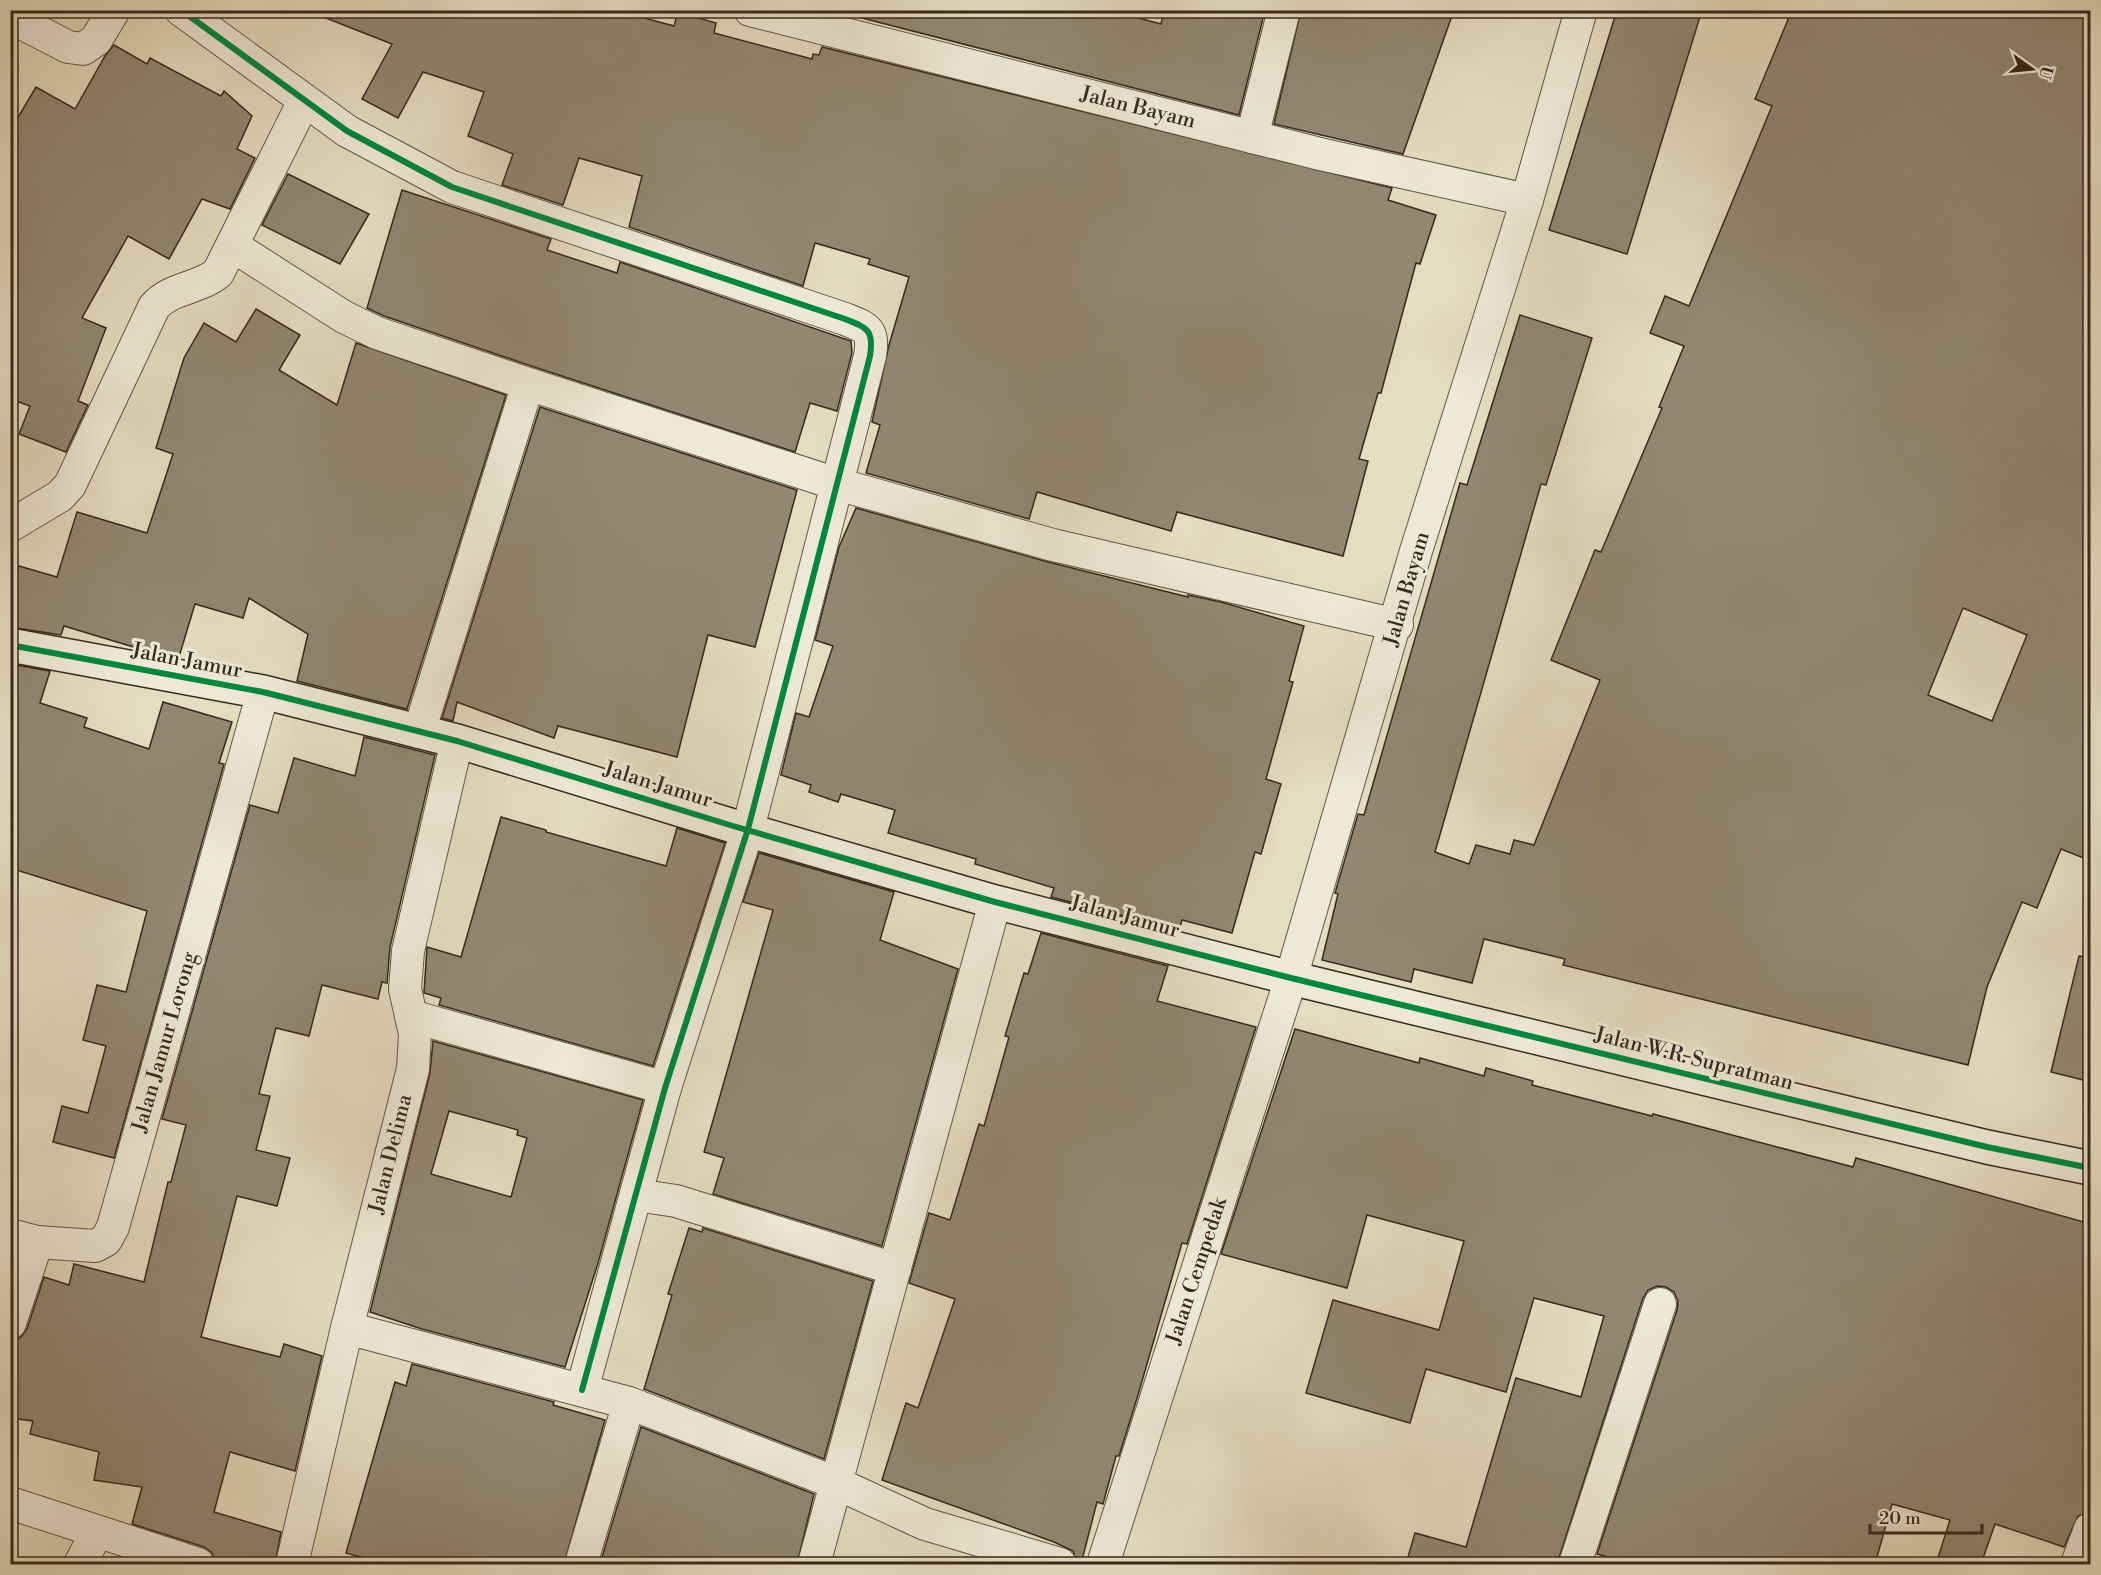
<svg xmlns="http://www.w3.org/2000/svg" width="2101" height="1575" viewBox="0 0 2101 1575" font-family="'Libre Bodoni',serif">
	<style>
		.building { fill: #918772; stroke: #37291c; stroke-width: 1.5; fill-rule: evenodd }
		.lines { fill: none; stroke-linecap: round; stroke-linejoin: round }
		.street-casing { stroke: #625645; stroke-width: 34 }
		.secondary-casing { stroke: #37291c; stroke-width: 36 }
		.street { stroke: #eee9d7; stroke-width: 32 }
		.secondary { stroke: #eee9d7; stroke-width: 33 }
		.cycleway-casing { stroke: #eee9d7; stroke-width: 10 }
		.cycleway { stroke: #00873e; stroke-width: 6 }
		.labels { text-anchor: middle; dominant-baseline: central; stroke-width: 6; stroke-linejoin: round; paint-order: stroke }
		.street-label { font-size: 21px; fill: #37291c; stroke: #eee9d7 }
	</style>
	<rect width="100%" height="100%" fill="#e5ddc1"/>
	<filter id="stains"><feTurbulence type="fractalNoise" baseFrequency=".00333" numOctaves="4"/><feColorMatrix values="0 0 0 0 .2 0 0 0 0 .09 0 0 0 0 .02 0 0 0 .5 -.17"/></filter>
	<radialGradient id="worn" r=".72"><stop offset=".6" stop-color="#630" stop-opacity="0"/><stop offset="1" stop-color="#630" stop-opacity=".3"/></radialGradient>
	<g class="building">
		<polygon points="313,10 615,10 674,26 678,12 716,23 714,33 812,59 813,54 819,55 822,47 1392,188 1388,200 1436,215 1420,264 1416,263 1381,393 1378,393 1359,459 1368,461 1343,556 1177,512 1171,531 1037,492 1029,519 866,473 880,425 872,422 889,345 909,277 868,264 870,259 815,243 803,286 629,227 642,176 579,158 563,205 502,185 513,154 468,136 484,92 423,72 398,118 362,99 392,44 313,13"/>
		<polygon points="831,10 1109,10 1161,24 1164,10 1265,10 1239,115"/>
		<polygon points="1301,10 1454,10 1403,154 1274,124"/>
		<polygon points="1617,10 1702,10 1627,254 1549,230"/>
		<path d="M1792,10H2074L2091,17V861L2061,849L2037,908L2022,902L1987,987L1968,1065L1563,965L1565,959L1484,939L1472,983L1414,969L1411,982L1322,960L1338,894L1335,893L1358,814L1364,815L1460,483L1467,485L1520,315L1592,338L1546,485L1541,484L1435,852L1469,864L1476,845L1510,854L1514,840L1534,845L1600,680L1551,660L1595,550L1601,552L1662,408L1659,407L1684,346L1650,333L1665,296L1689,306L1772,106L1755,99ZM1963,608L2027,635L1992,721L1928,695Z"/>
		<polygon points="114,45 147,64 150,58 221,96 224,91 252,116 237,149 255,158 230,209 202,199 169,259 128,236 82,318 106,328 78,401 88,405 66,452 19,434 30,406 10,399 10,131 36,87 75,109 105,56"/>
		<polygon points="288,174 369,214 340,264 262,225"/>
		<polygon points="402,190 551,239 547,250 617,273 620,262 851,341 852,353 837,411 810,403 795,452 534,367 384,316 367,308"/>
		<polygon points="256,309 300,335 279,370 337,405 356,343 506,395 407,709 297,681 308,634 249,598 243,618 195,604 179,657 150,652 64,626 61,635 10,627 10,595 19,566 57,577 77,512 147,533 173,454 156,448 184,358 204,323 236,342"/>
		<polygon points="540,407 797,490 755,647 708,635 677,757 558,726 554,738 457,702 453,721 442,718"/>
		<polygon points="856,508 1048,562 1188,597 1188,595 1221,602 1304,626 1289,681 1293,682 1266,779 1281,784 1261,854 1255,852 1232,933 1182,920 1179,930 1051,897 1054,888 975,864 976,859 888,833 895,810 841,794 838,802 809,792 811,785 781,775 796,713 809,717 833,646 815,640 839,547"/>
		<polygon points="10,664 50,671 40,703 87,718 84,727 149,749 163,702 232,722 219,763 224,764 114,1158 53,1142 62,1106 88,1113 106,1046 83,1040 97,985 126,992 147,911 10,868"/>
		<polygon points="364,737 435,755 390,947 387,983 382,982 378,999 322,985 309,1036 276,1028 259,1094 270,1096 256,1150 290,1158 277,1206 237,1196 201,1337 280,1357 284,1344 322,1356 295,1471 230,1452 214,1512 281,1532 275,1564 233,1564 215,1560 211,1552 204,1547 132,1524 142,1487 94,1480 99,1452 30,1434 33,1421 10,1418 10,1341 21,1337 27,1329 44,1277 69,1285 74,1264 144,1282 168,1182 171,1182 186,1125 162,1119 250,805 278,813 294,758 355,776"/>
		<polygon points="501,817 546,830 546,832 666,866 677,828 725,843 653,1066 439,1005 441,998 424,993 427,947 461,957"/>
		<polygon points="759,853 894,892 880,940 958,969 882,1246 713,1194 724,1158 704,1152 773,910 743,902"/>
		<polygon points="1041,933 1168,966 1157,1001 1256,1027 1187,1244 1182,1243 1138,1395 1119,1456 1116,1456 1103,1504 1097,1502 1081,1564 1077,1564 1073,1551 1054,1542 882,1480 906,1403 918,1408 955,1299 909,1283 929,1213 950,1220 979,1124 984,1126 1009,1037 1005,1036 1024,973 1028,974"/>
		<polygon points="2079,956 2091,958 2091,1082 2051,1072"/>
		<polygon points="1295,1029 1419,1063 1420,1058 1484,1076 1486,1068 1533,1081 1532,1085 1652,1116 1653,1114 1853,1167 1856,1158 2091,1224 2091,1512 2078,1516 2064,1547 1995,1524 1981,1564 1936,1564 1950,1520 1892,1504 1875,1564 1632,1564 1597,1554 1677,1310 1678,1301 1674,1292 1666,1287 1657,1286 1648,1290 1643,1298 1557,1564 1406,1564 1415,1533 1466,1547 1516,1378 1581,1397 1604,1316 1534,1298 1506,1392 1426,1369 1410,1423 1306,1393 1333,1300 1439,1330 1464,1241 1367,1215 1347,1288 1221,1254"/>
		<path d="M433,1041L643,1100L598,1263L565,1367L422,1329L370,1312L430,1073ZM449,1111L518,1130L517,1135L527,1138L511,1197L431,1174Z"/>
		<polygon points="689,1228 702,1232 703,1228 873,1281 824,1459 644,1389 672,1295 668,1294"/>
		<polygon points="412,1364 554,1402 553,1405 605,1420 564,1564 386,1564 346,1553 395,1382 406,1386"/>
		<polygon points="641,1427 814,1494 797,1564 600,1564"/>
	</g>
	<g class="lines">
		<defs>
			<g id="street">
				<path d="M181,10L347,131L452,187L845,319C868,328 874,330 870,356L748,829L665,1088L582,1390"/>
				<polyline points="750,10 1320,154 1527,200"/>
				<polyline points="10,17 68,47 83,49 96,40 114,10"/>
				<polyline points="1252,137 1284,10"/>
				<polyline points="233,246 344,317 377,333 528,384 837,484 1053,545 1397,625"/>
				<path d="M10,526L60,496L70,485L154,307C171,287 199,289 218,273L304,101"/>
				<polyline points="419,732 528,384"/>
				<polyline points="411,1016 665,1088"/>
				<polyline points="636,1195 676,1201 895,1269"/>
				<polyline points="10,1235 37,1242"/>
				<polyline points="10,1323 37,1242 95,1246 106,1240 113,1227 263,692"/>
				<polyline points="347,1328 629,1403 836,1483 925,1524 1060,1564"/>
				<polyline points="10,1503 198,1564"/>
				<polyline points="80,1564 97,1532"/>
				<polyline points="292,1564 347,1328 413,1069 415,1034 405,989 408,951 457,741"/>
				<polyline points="581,1564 629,1403"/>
				<polyline points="814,1564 995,902"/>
				<polyline points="1103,1564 1291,978 1416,551 1527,200 1581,10"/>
				<polyline points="1575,1564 1660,1304"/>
				<polyline points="2077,1564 2090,1529"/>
			</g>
			<polyline id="secondary" points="10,645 263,692 457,741 733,826 995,902 1291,978 1987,1147 2090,1168"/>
		</defs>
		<use href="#street" class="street-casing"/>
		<use href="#secondary" class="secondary-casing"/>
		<use href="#street" class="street"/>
		<use href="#secondary" class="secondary"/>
		<defs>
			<g id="cycleway">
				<path d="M181,10L347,131L452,187L845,319C868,328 874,330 870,356L748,829L665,1088L582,1390"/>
				<polyline points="10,645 263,692 457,741 733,826 995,902 1291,978 1987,1147 2090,1168"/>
			</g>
		</defs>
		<use href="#cycleway" class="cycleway-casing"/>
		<use href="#cycleway" class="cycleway"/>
	</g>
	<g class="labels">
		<g class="street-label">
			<text transform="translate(1138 108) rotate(14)">Jalan Bayam</text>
			<text transform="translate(1407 589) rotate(-74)">Jalan Bayam</text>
			<text transform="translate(187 661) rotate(11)">Jalan Jamur</text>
			<text transform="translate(658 785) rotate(17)">Jalan Jamur</text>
			<text transform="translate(1125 917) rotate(15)">Jalan Jamur</text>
			<text transform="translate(165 1042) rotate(-74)">Jalan Jamur Lorong</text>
			<text transform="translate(1694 1059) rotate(14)">Jalan W.R. Supratman</text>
			<text transform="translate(391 1154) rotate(-76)">Jalan Delima</text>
			<text transform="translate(1197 1271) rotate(-72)">Jalan Cempedak</text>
		</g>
	</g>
	<rect width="2101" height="1575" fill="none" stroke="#e5ddc1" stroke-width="36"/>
	<rect x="12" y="12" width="2077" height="1551" fill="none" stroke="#37291c" stroke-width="3"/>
	<rect x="18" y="18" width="2065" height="1539" fill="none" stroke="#37291c" stroke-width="1.5"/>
	<g transform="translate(2032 69) rotate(105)" stroke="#eee9d7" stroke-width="4.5" paint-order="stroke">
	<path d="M0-4.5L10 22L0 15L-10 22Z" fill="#37291c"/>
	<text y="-9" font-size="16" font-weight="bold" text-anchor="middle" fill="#37291c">U</text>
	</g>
	<path d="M1870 1524v9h112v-9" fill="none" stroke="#37291c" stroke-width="3"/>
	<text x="1879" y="1524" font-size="18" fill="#37291c" stroke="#eee9d7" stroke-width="4.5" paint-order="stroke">20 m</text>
	<rect width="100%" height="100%" filter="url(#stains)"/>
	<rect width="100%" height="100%" fill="url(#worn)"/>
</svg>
